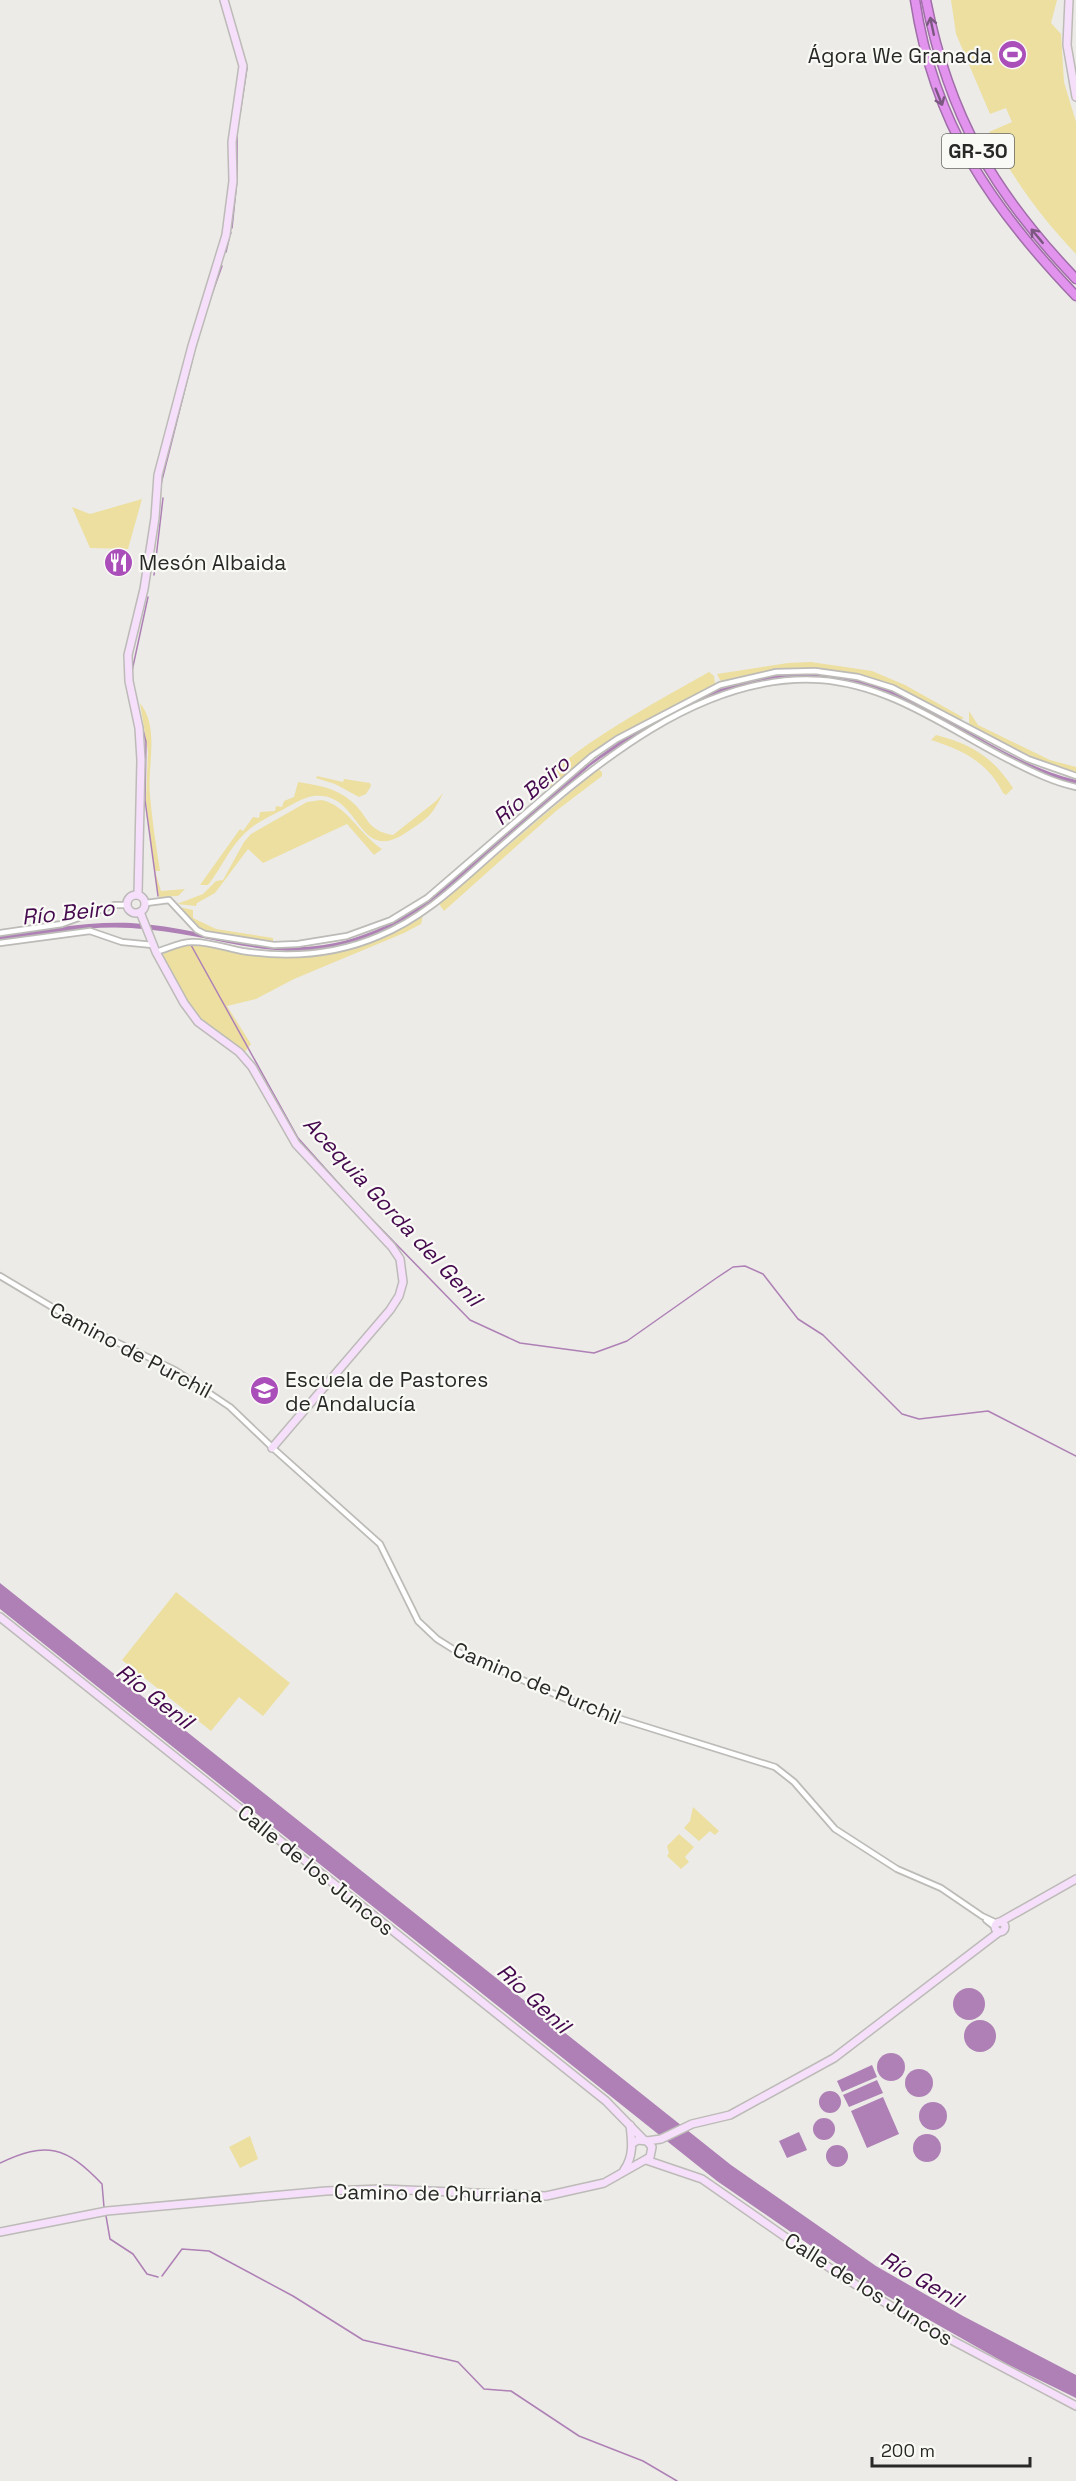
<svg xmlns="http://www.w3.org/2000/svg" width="1076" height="2481" viewBox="0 0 1076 2481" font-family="'Space Grotesk',sans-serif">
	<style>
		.green { fill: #ecdfa0 }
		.water { fill: #ae80b5 }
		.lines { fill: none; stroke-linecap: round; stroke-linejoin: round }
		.stream { stroke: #ae80b5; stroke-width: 1.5 }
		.street-casing { stroke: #bcbbb7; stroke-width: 8 }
		.secondary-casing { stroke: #bcbbb7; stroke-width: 10 }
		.highway-casing { stroke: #a06ea8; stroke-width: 11 }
		.street { stroke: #fff; stroke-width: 4.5 }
		.secondary { stroke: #f6dffa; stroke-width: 7 }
		.highway { stroke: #e193ed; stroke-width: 8 }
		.oneway { stroke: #7b5880 }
		.labels { text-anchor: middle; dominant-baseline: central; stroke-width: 4.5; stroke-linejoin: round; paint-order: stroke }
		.shield { fill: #f9f9f5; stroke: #676765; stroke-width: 1.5 }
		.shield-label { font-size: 20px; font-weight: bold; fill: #282827 }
		.poi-label { font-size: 21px; fill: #282827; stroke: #f9f9f5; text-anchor: start }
		.street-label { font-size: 21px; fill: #282827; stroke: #f9f9f5 }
		.water-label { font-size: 22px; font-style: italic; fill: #45094e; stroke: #f9f9f5 }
	</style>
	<rect width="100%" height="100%" fill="#ecebe8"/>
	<g class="green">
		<path d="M951,0H1057L1051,23L1061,34L1064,82L1076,122V254C1041,217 1012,178 989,132L1012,122L1006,108L990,114L956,34Z"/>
		<polygon points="142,499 128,549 90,548 72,507 90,514"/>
		<path d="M811,662L872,671L905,685L964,718L960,720C869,671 824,657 721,682L717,674L788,663Z"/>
		<path d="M709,672L714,676L715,684L620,734L593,752L549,789L546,784C553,757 679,689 709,672Z"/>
		<path d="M140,703C160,728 147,766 150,795C152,820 156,846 160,871H155L161,891L185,889L178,896L159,897L156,885L146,801L148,752Z"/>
		<polygon points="969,711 978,725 1050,760 1076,767 1076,775 1026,757 972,728 969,723"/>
		<path d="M936,735C971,744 993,757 1013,788L1006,795L1003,793C988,762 962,750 931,740Z"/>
		<polygon points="598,769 602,772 602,776 556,811 444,911 439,904"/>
		<polygon points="317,776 343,782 344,779 370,783 371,786 366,794 359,797 335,784 316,778"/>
		<path d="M298,782C318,785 336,788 351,801C370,817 365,830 393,835L436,801L443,793C432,816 428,818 407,832C356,867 362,790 313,796C302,798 293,804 284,809C271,816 256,822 245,833C229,848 221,869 208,885H200L240,829L243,831L253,817L259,818L260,812L275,811L276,806L282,807L284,801L294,797Z"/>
		<path d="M321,800C346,804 360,835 382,849L374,855L347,824L263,863L248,849L215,893L197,903L196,906L177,904L203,894L216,881L223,880L244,842L251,834L307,802Z"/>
		<polygon points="179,907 193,910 193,918 216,929 273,938 273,943 201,930"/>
		<path d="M423,915L421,924L404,933L294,979L256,999L227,1006L251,1044L245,1052C201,1035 182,993 161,955C169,951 178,946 187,944C204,940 237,953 255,955C314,964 375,947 423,915Z"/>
		<polygon points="176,1592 290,1683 263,1716 239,1697 211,1731 122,1660"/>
		<polygon points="693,1807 719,1831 715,1835 710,1831 699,1841 684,1828 690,1821"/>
		<polygon points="679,1834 694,1847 685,1857 689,1862 681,1869 667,1856 669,1853 667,1846"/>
		<polygon points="250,2136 258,2159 240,2168 229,2147"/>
	</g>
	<g class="water">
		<path d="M795,673C829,674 863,678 894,692C956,718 1009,764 1076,780V784C1017,769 967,732 913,705C823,659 748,675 663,721C638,735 613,749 590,766C554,797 519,828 483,859C455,883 427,910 393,927C293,977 230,934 131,928C87,925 43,935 0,941V936C43,930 87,921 131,923C221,928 282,970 376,930C419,912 452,881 486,851C577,772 669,683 795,673Z"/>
		<polygon points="0,1583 731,2165 876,2266 963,2316 1076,2375 1076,2398 1005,2363 866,2284 717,2181 0,1609"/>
		<circle cx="969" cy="2004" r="16"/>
		<circle cx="980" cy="2036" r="16"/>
		<circle cx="891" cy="2067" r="14"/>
		<polygon points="872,2065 877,2077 842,2092 837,2081"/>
		<circle cx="919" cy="2083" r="14"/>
		<polygon points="877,2080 883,2093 849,2107 843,2095"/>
		<circle cx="830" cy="2102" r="11"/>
		<polygon points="883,2097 899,2134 867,2148 851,2111"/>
		<circle cx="933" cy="2116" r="14"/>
		<circle cx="824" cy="2129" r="11"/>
		<polygon points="799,2132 807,2150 787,2158 779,2141"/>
		<circle cx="927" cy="2148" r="14"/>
		<circle cx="837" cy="2156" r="11"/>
	</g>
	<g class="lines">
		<g class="stream">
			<polyline points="231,13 247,68 240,114"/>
			<polyline points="232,228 237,180 237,128"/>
			<polyline points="230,235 231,233"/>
			<polyline points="226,252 229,239"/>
			<polyline points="207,308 222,266"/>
			<polyline points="161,484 196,345"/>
			<polyline points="154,575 163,498"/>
			<polyline points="132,671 148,597"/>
			<polyline points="138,709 146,742 145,800 158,896"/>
			<polyline points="191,945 298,1138 358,1205 470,1320 520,1343 594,1353 627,1341 715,1279 733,1267 745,1266 763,1274 798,1319 823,1335 902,1414 919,1419 988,1411 1076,1456"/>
			<path d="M0,2163C46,2141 66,2146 102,2184L104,2207"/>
			<polyline points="106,2216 110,2239 133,2254 147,2274 158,2277"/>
			<polyline points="162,2276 182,2249 209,2251 293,2296 363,2340 458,2362 484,2389 511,2391 579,2436 643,2461 677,2481"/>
		</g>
		<defs>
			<g id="street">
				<polyline points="146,903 169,900 197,930 205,934 274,945 298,944 347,936 391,920 427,898 592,756 617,739 720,685 776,672 815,671 858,677 893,688 1028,759 1076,776"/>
				<polyline points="0,933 62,924 114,905 127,905"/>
				<polyline points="0,943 90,931 122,942 153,945"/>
				<path d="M156,952C167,949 180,942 191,942C207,941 226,948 242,951C288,958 335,955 379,936C423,918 456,886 491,855C581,777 693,672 820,680C891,685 948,729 1009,760C1031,771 1052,782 1076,787"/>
				<polyline points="0,1276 89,1329 175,1370 230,1407 275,1450 380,1544 418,1621 437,1639 456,1651 589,1709 775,1767 794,1782 835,1829 897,1869 941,1888 982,1916 997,1923"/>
				<polyline points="986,1920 995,1927"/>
			</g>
			<g id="secondary">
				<polyline points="1069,0 1067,45 1076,97"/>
				<polyline points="138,894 141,760 139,728 129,681 128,655 144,589 155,518 158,475 192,346 226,235 233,181 232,142 243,66 224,0"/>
				<circle cx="136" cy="904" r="9"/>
				<polyline points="140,912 156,952 184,1003 198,1022 239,1052 252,1067 296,1144 392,1247 400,1259 403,1282 399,1296 390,1310 272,1448"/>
				<polyline points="0,1617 606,2101 644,2140"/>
				<circle cx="1000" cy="1927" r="5"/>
				<polyline points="1000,1922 1076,1879"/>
				<polyline points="647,2141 661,2139 692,2124 730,2115 834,2058 999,1932"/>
				<polyline points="646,2160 702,2179 840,2275 912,2319 1076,2406"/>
				<path d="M624,2170C634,2156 632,2141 630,2125"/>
				<polyline points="0,2232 107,2211 326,2191 383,2189 546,2196 604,2183 650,2157 652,2147 647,2141 638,2140 633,2143"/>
			</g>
			<g id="highway">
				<path d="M915,0C934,125 991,207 1076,296"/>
				<path d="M926,0C949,117 994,193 1076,279"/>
			</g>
		</defs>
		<use href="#street" class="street-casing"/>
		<use href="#secondary" class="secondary-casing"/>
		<use href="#highway" class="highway-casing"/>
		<use href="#street" class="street"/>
		<use href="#secondary" class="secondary"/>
		<use href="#highway" class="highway"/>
	</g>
	<defs><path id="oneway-shaft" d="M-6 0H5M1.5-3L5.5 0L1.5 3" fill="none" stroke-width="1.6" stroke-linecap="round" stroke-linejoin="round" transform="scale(1.5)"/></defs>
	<g class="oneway">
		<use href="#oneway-shaft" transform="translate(932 26) rotate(-102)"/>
		<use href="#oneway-shaft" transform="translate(939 97) rotate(68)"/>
		<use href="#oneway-shaft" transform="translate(1037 236) rotate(-130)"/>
	</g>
	<defs>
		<symbol id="stadium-disc" viewBox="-11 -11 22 22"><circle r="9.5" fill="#aa4eb9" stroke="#f9f9f5"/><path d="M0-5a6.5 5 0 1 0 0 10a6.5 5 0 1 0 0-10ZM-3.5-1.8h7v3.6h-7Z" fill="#fff"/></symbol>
		<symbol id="restaurant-disc" viewBox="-11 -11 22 22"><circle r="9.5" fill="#aa4eb9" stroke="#f9f9f5"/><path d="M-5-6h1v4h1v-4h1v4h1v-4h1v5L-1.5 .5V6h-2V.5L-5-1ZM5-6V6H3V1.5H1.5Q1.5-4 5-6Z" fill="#fff"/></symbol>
		<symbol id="university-disc" viewBox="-11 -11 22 22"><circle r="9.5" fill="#aa4eb9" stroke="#f9f9f5"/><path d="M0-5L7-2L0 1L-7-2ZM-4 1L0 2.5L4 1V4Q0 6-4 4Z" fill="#fff"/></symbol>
	</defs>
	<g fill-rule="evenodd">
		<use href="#stadium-disc" x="996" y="38" width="33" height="33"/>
		<use href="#restaurant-disc" x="102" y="546" width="33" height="33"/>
		<use href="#university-disc" x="248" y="1374" width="33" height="33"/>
	</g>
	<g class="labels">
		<rect class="shield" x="942" y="134" width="72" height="34" rx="4.5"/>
		<g class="shield-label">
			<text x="978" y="151">GR-30</text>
		</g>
		<g class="poi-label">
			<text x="992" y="55" text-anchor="end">Ágora We Granada</text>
			<text x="139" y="562">Mesón Albaida</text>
			<text x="285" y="1379">Escuela de Pastores<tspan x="285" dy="24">de Andalucía</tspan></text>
		</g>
		<g class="street-label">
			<text transform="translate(131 1350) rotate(28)">Camino de Purchil</text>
			<text transform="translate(537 1683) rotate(23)">Camino de Purchil</text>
			<text transform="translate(316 1870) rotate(39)">Calle de los Juncos</text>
			<text transform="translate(438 2193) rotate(1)">Camino de Churriana</text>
			<text transform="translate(869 2289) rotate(32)">Calle de los Juncos</text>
		</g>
		<g class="water-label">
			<text transform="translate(531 790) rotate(-41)">Río Beiro</text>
			<text transform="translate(68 912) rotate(-6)">Río Beiro</text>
			<text transform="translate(393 1211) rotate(47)">Acequia Gorda del Genil</text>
			<text transform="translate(155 1696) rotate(38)">Río Genil</text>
			<text transform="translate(534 1998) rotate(43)">Río Genil</text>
			<text transform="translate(922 2279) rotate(30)">Río Genil</text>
		</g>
	</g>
	<path d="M872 2457v9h158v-9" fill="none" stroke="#282827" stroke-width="3"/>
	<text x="881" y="2457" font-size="18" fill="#282827" stroke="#f9f9f5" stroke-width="4.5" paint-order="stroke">200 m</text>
</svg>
